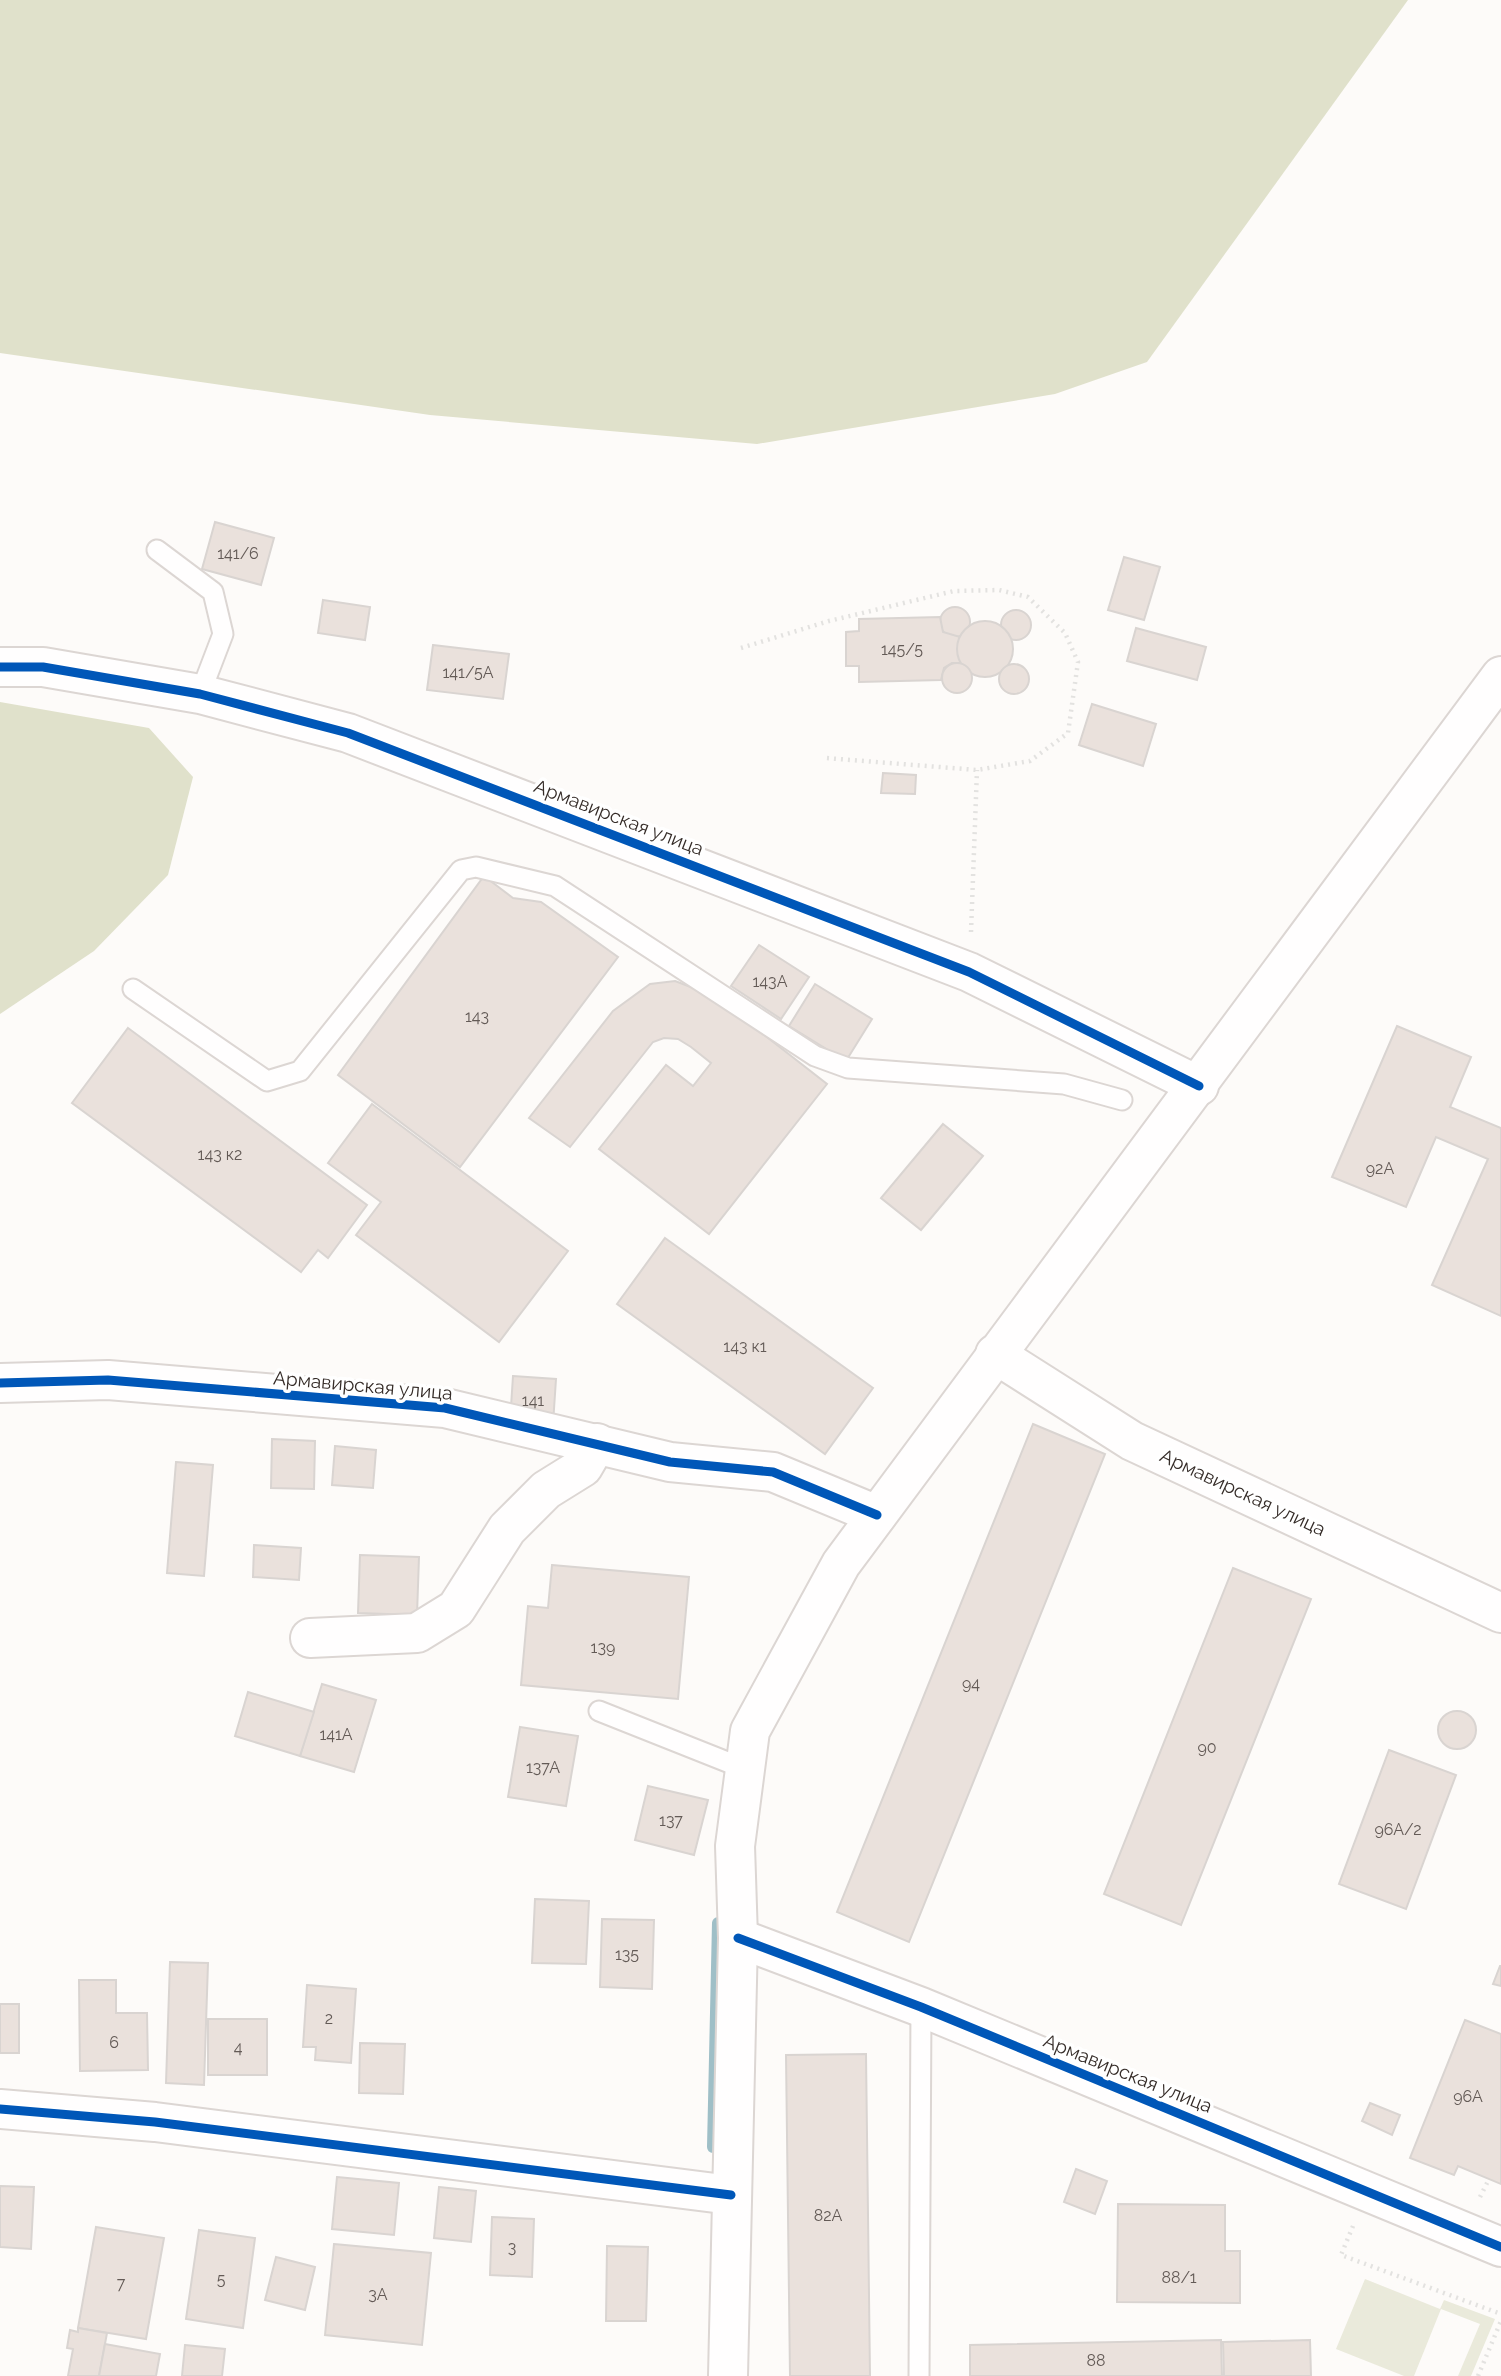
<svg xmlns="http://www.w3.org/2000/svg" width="1501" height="2376" viewBox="0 0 1501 2376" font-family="Raleway,sans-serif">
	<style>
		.green { fill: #eaeadb }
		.forest { fill: #e0e1cb }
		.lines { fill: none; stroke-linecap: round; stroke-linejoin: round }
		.stream { stroke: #9fbfc7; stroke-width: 12 }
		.building { fill: #eae1dc; stroke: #d9d4d1; stroke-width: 2 }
		.service-casing { stroke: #dcd6d3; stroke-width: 23 }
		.minor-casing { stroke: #dcd6d3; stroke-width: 42 }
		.secondary-casing { stroke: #dcd6d3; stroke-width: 42 }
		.path { stroke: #e3e2e0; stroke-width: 4.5; stroke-dasharray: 2 5; stroke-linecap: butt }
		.service { stroke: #fffefe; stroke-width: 19 }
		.minor { stroke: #fffefe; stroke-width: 38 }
		.secondary { stroke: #fffefe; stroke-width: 38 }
		.cycleway-casing { stroke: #fff; stroke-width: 13 }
		.cycleway { stroke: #0057b8; stroke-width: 9 }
		.labels { text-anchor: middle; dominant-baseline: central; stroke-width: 7; stroke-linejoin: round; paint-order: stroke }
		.number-label { font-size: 16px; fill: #635a56 }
		.street-label { font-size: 19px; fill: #352c28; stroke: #fff }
	</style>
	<rect width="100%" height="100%" fill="#fdfbf9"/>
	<polygon class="green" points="1365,2279 1440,2309 1444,2300 1495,2319 1471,2376 1458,2376 1480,2324 1441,2309 1414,2376 1404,2376 1336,2349"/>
	<g class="forest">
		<polygon points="0,0 1408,0 1147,362 1055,394 757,444 430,415 0,353"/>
		<polygon points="0,702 149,728 193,777 168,875 94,951 0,1014"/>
	</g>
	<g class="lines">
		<polyline class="stream" points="713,2147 718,1923"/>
	</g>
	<g class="building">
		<polygon points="215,522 274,538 261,585 202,569"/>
		<polygon points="1124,557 1160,567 1144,620 1108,610"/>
		<polygon points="323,600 370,607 365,640 318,633"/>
		<circle cx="955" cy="622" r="15"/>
		<circle cx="1016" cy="625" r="15"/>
		<polygon points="940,617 943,632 960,637 958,654 961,663 952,663 944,668 941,680 859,682 859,666 846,666 846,632 859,631 859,619"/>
		<circle cx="985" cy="649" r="28"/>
		<polygon points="1136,628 1206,647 1197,680 1127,661"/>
		<polygon points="433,645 509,654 503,699 427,690"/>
		<circle cx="957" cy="678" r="15"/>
		<circle cx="1014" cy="679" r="15"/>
		<polygon points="1092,704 1156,724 1143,766 1079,745"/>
		<polygon points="883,773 916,775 915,794 881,793"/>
		<polygon points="484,876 513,898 541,902 618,957 460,1167 338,1075"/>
		<polygon points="759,945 809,977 781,1019 731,986"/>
		<polygon points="675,981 696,989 745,1020 827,1084 709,1234 599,1149 666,1065 693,1086 711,1063 691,1047 678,1039 664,1038 653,1042 570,1147 529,1118 613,1011 650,984"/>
		<polygon points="815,984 872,1019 846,1061 789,1026"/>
		<polygon points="1397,1026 1471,1057 1450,1107 1501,1128 1501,1316 1432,1285 1488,1159 1436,1137 1406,1207 1332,1177"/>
		<polygon points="128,1028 367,1205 328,1258 318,1250 301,1272 72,1103"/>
		<polygon points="372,1104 568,1251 499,1342 356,1235 381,1202 328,1163"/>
		<polygon points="943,1124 983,1156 921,1230 881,1198"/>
		<polygon points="665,1238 873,1388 825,1454 617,1304"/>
		<polygon points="513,1376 556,1379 553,1424 510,1422"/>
		<polygon points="1033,1424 1105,1454 909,1942 837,1912"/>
		<polygon points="272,1439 315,1441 314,1489 271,1488"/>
		<polygon points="335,1446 376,1450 373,1488 332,1485"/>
		<polygon points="176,1462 213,1465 204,1576 167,1573"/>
		<polygon points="254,1545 301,1548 299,1580 253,1577"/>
		<polygon points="360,1555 419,1557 417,1615 358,1613"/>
		<polygon points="552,1565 689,1577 678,1699 521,1685 528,1606 548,1608"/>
		<polygon points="1233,1568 1311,1599 1181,1925 1104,1894"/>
		<polygon points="322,1684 376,1700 354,1772 300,1756"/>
		<polygon points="248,1692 314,1712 300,1756 235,1736"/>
		<circle cx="1457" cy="1730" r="19"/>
		<polygon points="520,1727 578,1736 566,1806 508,1797"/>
		<polygon points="1389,1750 1456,1775 1406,1909 1339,1884"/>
		<polygon points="648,1786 708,1800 694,1855 635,1840"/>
		<polygon points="535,1899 589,1901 586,1964 532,1963"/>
		<polygon points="602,1919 654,1920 652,1989 600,1987"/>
		<polygon points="170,1962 208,1963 204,2085 166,2083"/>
		<polygon points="1500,1966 1501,1966 1501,1986 1493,1984"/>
		<polygon points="79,1980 116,1980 116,2013 147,2013 148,2070 80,2071"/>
		<polygon points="307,1985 356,1989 351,2063 315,2060 316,2047 303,2047"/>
		<rect x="0" y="2004" width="19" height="49"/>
		<rect x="208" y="2019" width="59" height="56"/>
		<polygon points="1465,2020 1501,2034 1501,2184 1458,2166 1454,2175 1410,2158"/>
		<polygon points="360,2043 405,2044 403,2094 359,2093"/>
		<polygon points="866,2054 870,2376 790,2376 786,2055"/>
		<polygon points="1370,2103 1400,2115 1392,2135 1362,2121"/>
		<polygon points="1076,2169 1107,2181 1095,2214 1064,2202"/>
		<polygon points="337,2177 399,2183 394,2235 332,2229"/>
		<polygon points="0,2186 34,2187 31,2249 0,2247"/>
		<polygon points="439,2187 476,2191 471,2242 434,2238"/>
		<polygon points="1118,2204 1225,2205 1225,2251 1240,2251 1240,2303 1117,2302"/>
		<polygon points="492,2217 534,2219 532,2277 490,2275"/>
		<polygon points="96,2227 164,2238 146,2339 78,2328"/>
		<polygon points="199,2230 255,2238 243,2328 186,2319"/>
		<polygon points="334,2244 431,2253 422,2345 325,2335"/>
		<polygon points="607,2246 648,2247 646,2321 606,2321"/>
		<polygon points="276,2257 315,2267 305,2310 265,2300"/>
		<polygon points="78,2328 107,2333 99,2376 68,2376 73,2349 67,2348 70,2330 78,2332"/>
		<polygon points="1221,2340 1222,2376 970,2376 970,2345"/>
		<polygon points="1310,2340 1311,2376 1224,2376 1223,2342"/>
		<polygon points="105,2344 160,2354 156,2376 99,2376"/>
		<polygon points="185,2345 225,2349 222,2376 182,2376"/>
	</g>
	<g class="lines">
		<defs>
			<g id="service">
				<polyline points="157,550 213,592 223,634 200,694"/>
				<polyline points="133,989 267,1081 300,1071 461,870 476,867 555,886 815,1056 848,1068 1064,1084 1122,1100"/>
				<polyline points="599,1711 745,1769"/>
				<polyline points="919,2376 921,2007"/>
			</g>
			<g id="minor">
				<polyline points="0,667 43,667 200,694 348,733 969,972 1199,1086"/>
				<polyline points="995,1354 1132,1441 1501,1613"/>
				<polyline points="0,1383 108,1380 445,1408 670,1462 773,1472 877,1515"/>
				<polyline points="310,1638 417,1633 456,1609 507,1529 546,1490 583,1467 597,1443"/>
				<polyline points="738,1938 921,2007 1501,2247"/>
				<polyline points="0,2109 155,2122 731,2195"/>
			</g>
			<polyline id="secondary" points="728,2376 738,1938 735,1846 750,1731 841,1564 1501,676"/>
		</defs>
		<use href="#service" class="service-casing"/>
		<use href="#minor" class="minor-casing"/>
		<use href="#secondary" class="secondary-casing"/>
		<g class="path">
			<polyline points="741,648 829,621 954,591 999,590 1028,597 1065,633 1078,662 1068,733 1030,761 977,770 826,758"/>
			<polyline points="971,932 977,770"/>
			<polyline points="1480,2197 1489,2179"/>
			<polyline points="1353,2226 1341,2255 1501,2314"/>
			<polyline points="1478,2376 1501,2321"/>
		</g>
		<use href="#service" class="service"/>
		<use href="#minor" class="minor"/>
		<use href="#secondary" class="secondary"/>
		<defs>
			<g id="cycleway">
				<polyline points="0,667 43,667 200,694 348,733 969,972 1199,1086"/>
				<polyline points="0,1383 108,1380 445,1408 670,1462 773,1472 877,1515"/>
				<polyline points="738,1938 921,2007 1501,2247"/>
				<polyline points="0,2109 155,2122 731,2195"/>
			</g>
		</defs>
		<use href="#cycleway" class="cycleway-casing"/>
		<use href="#cycleway" class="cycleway"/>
	</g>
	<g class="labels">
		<g class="number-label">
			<text x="238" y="553">141/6</text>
			<text x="902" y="649">145/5</text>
			<text x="468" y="672">141/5А</text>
			<text x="770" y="981">143А</text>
			<text x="477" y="1016">143</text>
			<text x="220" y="1154">143 к2</text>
			<text x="1380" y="1168">92А</text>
			<text x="745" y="1346">143 к1</text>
			<text x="533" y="1400">141</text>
			<text x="603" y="1647">139</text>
			<text x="971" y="1683">94</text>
			<text x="336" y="1734">141А</text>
			<text x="1207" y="1747">90</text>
			<text x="543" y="1767">137А</text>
			<text x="671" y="1820">137</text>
			<text x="1398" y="1829">96А/2</text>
			<text x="627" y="1954">135</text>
			<text x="329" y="2018">2</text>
			<text x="114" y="2042">6</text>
			<text x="238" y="2047">4</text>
			<text x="1468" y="2096">96А</text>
			<text x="828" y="2215">82А</text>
			<text x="512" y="2247">3</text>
			<text x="1179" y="2277">88/1</text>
			<text x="221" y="2279">5</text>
			<text x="121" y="2283">7</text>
			<text x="378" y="2294">3А</text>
			<text x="1096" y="2360">88</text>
		</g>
		<g class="street-label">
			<text transform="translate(619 817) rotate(21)">Армавирская улица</text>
			<text transform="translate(363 1385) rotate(5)">Армавирская улица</text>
			<text transform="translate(1243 1492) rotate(25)">Армавирская улица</text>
			<text transform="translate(1128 2073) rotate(22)">Армавирская улица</text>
		</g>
	</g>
</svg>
